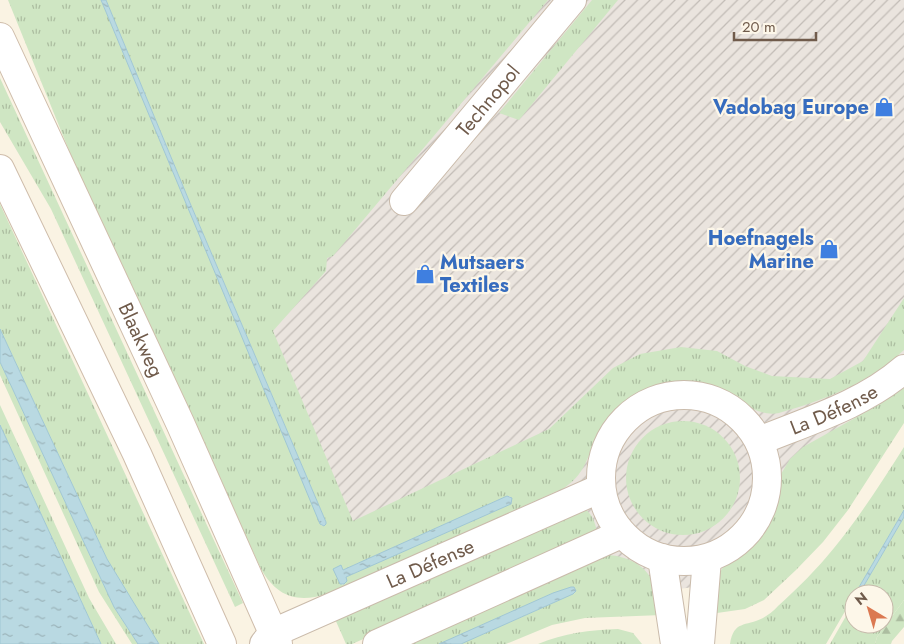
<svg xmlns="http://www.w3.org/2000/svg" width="904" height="644" viewBox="0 0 904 644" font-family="Jost,sans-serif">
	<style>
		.industrial { fill: url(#industrial-furrows) }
		.grass { fill: url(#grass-tufts); fill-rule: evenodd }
		.forest { fill: url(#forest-firs) }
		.water { fill: url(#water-ripples); stroke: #a0c7d3 }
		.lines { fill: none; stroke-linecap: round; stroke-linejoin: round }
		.street-casing { stroke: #cabbab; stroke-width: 30 }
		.secondary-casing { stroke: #cfbdab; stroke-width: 30 }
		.street { stroke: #fff; stroke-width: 28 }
		.secondary { stroke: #fff; stroke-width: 28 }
		.labels { text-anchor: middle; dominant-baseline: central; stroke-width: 4.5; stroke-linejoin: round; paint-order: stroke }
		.street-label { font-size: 20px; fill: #705b4b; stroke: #fdf7e9 }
		.shop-label { font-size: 20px; font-weight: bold; fill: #366cbe; stroke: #fdf7e9; text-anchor: end }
	</style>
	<defs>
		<pattern id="industrial-furrows" width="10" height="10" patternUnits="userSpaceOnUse" patternTransform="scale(1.25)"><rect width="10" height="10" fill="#eae4de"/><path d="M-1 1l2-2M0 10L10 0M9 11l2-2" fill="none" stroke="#c2bcb6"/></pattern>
		<pattern id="grass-tufts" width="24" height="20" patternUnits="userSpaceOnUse" patternTransform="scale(1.25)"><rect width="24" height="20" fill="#cfe6c3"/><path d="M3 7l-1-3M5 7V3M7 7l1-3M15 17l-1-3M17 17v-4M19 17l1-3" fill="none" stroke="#acbda0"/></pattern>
		<pattern id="forest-firs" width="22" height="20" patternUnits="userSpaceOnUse" patternTransform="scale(1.25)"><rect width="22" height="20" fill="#cfe6c3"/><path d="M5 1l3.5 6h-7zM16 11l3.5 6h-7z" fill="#acbda0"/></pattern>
		<pattern id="water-ripples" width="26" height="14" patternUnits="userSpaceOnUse" patternTransform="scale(1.25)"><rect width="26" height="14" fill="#b9d9e2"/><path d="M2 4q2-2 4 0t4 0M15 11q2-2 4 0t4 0" fill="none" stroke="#9bb3b9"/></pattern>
	</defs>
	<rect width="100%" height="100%" fill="#faf3e3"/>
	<polygon class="industrial" points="119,0 904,0 904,411 758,578 528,610 443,644 392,644"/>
	<g class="grass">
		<path d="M8,0H101L322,526L326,524V522L190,203L106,0H548L333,256L327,258L326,271L273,331L353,521L549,429L613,368L640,354L681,347L717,351L745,366L772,376L830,379L863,361L904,298V350C867,384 827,399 779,413C757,417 742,401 723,392C714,387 704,385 694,384C652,379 615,401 597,438C586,459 585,474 564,488L327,594C297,603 277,597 261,569L83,185ZM507,496H510L512,501L511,504L346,577V583L342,585L341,566L343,570Z"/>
		<polygon points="592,0 618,0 519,120 499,113"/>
		<polygon points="0,78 243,603 235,607 51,209 0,122"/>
		<polygon points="0,204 204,644 159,644 152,633 107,559 0,329"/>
		<polygon points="0,362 114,607 138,644 132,644 99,592 0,375"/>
		<polygon points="904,388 904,423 848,510 823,542 796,570 764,600 745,609 710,614 716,578 726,563 750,545 763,529 772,512 781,474 790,459 803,447 880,404"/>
		<polygon points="0,405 89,598 116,644 101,644 0,425"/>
		<circle cx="683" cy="478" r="57"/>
		<path d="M904,447V510L826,644H730C734,620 745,627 763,618C768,615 774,611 778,606C798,588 817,569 834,548C860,516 882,482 904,447Z"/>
		<path d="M584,509C592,512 596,525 597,533L593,538L352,644H346L335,619Z"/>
		<polygon points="904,517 904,600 877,637 875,644 830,644 854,602 854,624 884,624 884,594 859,594"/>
		<path d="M602,555C621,554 643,562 652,580C657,591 659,604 662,615L585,618L552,625L506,644H461L575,593H553L439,644H398Z"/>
		<path d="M618,629L633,633L642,644H538C564,633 590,630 618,629Z"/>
	</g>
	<polygon class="forest" points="904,600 904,627 892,641 891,644 875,644 877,637"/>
	<g class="water">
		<polygon points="101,0 106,0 190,203 326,522 326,524 324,526 320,524"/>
		<polygon points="0,329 107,559 159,644 138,644 114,607 0,362"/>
		<polygon points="0,425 101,644 0,644"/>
		<polygon points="507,496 512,498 511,504 346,577 347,581 344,584 340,584 333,569 341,565 343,570"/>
		<polygon points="904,510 904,517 859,594 855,594"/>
		<polygon points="571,587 574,587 576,591 573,594 461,644 439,644 553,593"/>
	</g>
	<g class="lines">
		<defs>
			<g id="street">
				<path id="s1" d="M404,201L572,0"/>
				<circle cx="684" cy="478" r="83"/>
				<path id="s2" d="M759,441C808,421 864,404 904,369"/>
				<polyline points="662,558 675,644"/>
				<path id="s3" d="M264,644L273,633L601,488"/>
				<polyline points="377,644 621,534"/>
				<polyline points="700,644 707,559"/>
			</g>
			<g id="secondary">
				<path id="s4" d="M0,37L180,423L278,644"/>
				<polyline points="0,169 137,454 222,644"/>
			</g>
		</defs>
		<use href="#street" class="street-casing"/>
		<use href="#secondary" class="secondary-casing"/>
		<use href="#street" class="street"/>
		<use href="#secondary" class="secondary"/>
	</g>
	<defs>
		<symbol id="shop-bare" viewBox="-9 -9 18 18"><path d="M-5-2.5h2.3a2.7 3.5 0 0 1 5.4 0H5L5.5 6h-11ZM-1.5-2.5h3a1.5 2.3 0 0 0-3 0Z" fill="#3f7fe0" stroke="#fdf7e9" stroke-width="2.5" paint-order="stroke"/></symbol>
	</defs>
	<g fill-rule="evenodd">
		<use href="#shop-bare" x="870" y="93" width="28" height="28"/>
		<use href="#shop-bare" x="815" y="235" width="28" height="28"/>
		<use href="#shop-bare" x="411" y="260" width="28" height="28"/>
	</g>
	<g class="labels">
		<g class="street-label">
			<text stroke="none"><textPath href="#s1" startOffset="131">Technopol</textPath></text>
			<text stroke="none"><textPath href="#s4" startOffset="334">Blaakweg</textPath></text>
			<text stroke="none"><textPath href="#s2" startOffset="81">La Défense</textPath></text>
			<text stroke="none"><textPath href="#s3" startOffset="186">La Défense</textPath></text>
		</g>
		<g class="shop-label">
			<text x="869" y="107">Vadobag Europe</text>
			<text x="814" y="238">Hoefnagels<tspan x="814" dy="23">Marine</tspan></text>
			<text x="440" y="262" text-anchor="start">Mutsaers<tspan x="440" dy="23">Textiles</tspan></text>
		</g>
	</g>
	<g transform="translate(869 609) rotate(322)"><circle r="24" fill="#fdf7e9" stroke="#c5b9aa"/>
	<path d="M0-4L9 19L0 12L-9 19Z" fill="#db7951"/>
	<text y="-8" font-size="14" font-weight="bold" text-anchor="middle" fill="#705b4b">N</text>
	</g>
	<path d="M734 32v8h82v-8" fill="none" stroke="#705b4b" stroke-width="2.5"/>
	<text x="742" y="32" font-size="15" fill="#705b4b" stroke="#fdf7e9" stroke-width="4" paint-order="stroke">20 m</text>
</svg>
